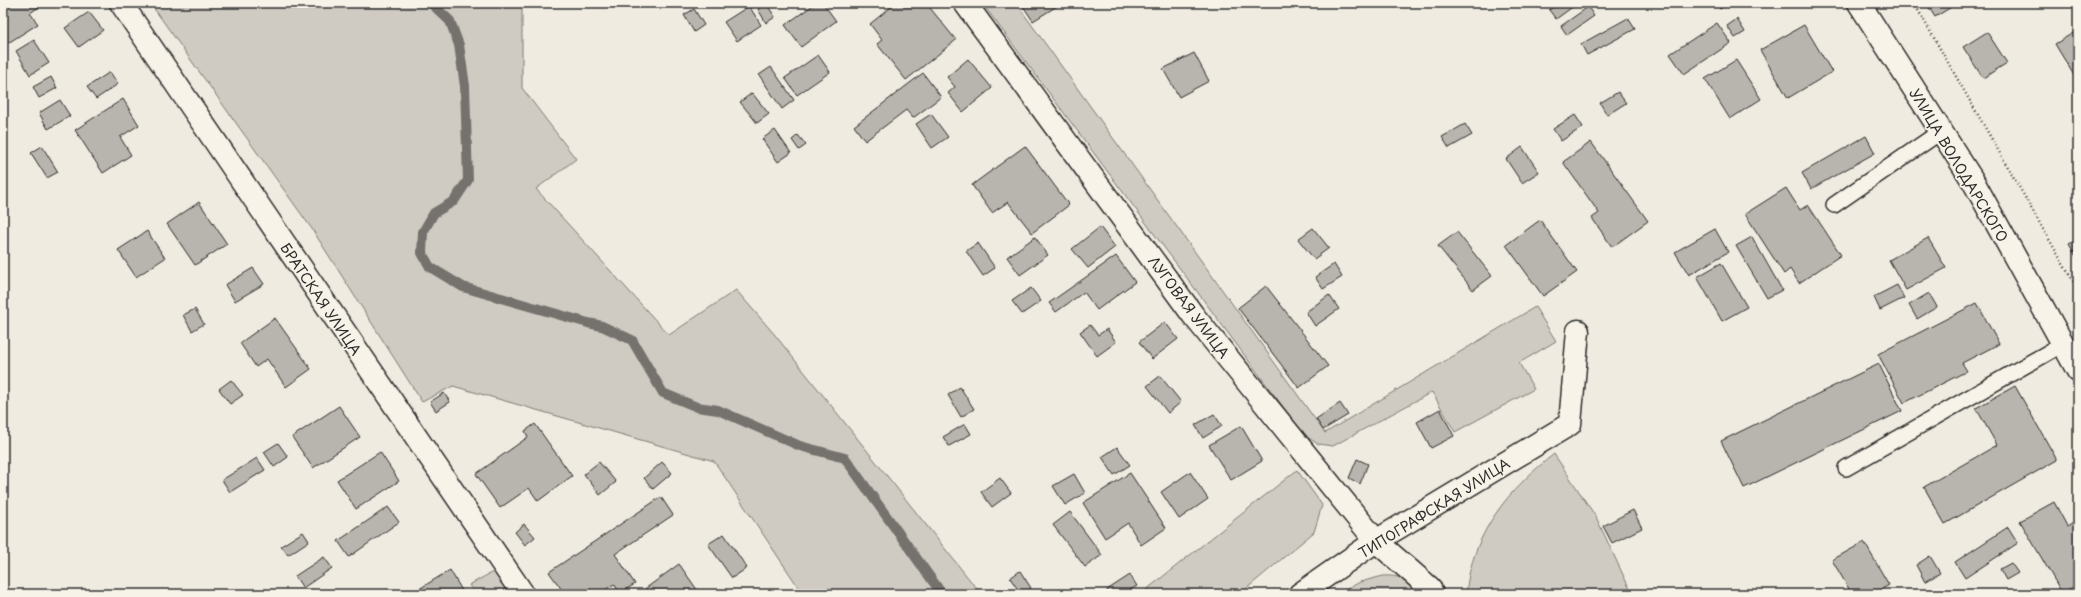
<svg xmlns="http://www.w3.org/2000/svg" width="2081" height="597" viewBox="0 0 2081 597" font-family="'Playpen Sans',sans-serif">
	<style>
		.green { fill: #cfcbc2; stroke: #7d7b76 }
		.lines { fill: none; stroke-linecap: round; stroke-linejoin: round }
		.stream { stroke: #74726e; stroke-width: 10 }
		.building { fill: #b8b5ae; stroke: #2b2b2b }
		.service-casing { stroke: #2b2b2b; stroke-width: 18 }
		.minor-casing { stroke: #2b2b2b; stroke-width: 25 }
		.path { stroke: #2b2b2b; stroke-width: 2.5; stroke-dasharray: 1 3; stroke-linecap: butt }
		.service { stroke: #f7f3e8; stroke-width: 15 }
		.minor { stroke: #f7f3e8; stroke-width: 22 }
		.labels { text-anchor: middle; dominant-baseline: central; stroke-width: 3.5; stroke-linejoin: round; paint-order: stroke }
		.street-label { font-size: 14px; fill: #2b2b2b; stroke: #f7f3e8 }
	</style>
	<rect width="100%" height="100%" fill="#efebe0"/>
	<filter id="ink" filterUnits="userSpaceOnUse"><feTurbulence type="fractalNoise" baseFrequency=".025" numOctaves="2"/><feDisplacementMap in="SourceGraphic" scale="8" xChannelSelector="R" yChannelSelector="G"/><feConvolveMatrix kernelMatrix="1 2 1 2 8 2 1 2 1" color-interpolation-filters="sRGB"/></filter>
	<g filter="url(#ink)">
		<g class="green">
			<polygon points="150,3 522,3 522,88 576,159 536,189 669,335 736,290 775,335 981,594 803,594 714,461 453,386 422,402 312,229"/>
			<polygon points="982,3 1016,3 1325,433 1535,307 1556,341 1519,363 1534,389 1455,432 1432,392 1333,446 1318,444 1304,435"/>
			<path d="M1554,454L1596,517L1632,594H1466C1472,533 1508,490 1554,454Z"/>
			<polygon points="1297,470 1322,505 1314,532 1240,594 1141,594"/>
			<polygon points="500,568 517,594 475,594 469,585"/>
			<path d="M1383,576C1397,575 1412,579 1418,594H1338L1360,582Z"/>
		</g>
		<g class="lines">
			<polyline class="stream" points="431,3 450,21 459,45 465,86 468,180 454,201 434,213 423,232 422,253 430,267 463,287 588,323 602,326 632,340 663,393 697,407 718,410 800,446 845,458 942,594"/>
		</g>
		<g class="building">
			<polygon points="6,3 45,3 30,13 38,24 8,43 3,35 3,5"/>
			<polygon points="766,3 775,17 766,23 758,9"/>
			<polygon points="816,3 823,3 836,21 801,47 785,25"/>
			<polygon points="896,3 926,3 956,40 906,80 877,44 882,40 870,24"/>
			<polygon points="1021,3 1062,3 1033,21"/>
			<polygon points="1559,3 1578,3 1556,19 1549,10"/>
			<polygon points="1716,3 1729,3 1720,9"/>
			<polygon points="1926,3 1958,3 1935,17"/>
			<polygon points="749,6 761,25 737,41 724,22"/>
			<polygon points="1588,7 1594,16 1567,35 1561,26"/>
			<polygon points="694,9 704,25 694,32 684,15"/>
			<polygon points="89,12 103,30 79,47 65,28"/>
			<polygon points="1628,18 1635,29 1587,55 1581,44"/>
			<polygon points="1737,19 1745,32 1735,38 1727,26"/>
			<polygon points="1717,23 1731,43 1684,74 1670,54"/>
			<polygon points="1804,25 1832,72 1788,98 1760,50"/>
			<polygon points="2078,30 2078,75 2075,77 2055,44"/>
			<polygon points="1987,32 2007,63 1983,78 1963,47"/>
			<polygon points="34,40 49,63 30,75 16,51"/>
			<polygon points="1194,53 1209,81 1179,97 1163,69"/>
			<polygon points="818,55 830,72 797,95 785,78"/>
			<polygon points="968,59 992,88 963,112 948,93 955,87 947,77"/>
			<polygon points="1736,60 1761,99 1730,119 1705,79"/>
			<polygon points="771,67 794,100 782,109 759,75"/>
			<polygon points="110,72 118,84 96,99 87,87"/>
			<polygon points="923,73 941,97 913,118 906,110 865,141 854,126"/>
			<polygon points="51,77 57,88 39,98 33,87"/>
			<polygon points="1618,92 1626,103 1607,115 1600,103"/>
			<polygon points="752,93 769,114 757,123 740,102"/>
			<polygon points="123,99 139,125 120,137 131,155 103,173 75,130"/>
			<polygon points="60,100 70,116 48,129 39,113"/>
			<polygon points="931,114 948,137 932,148 916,124"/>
			<polygon points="1575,115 1583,127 1561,141 1553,129"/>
			<polygon points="1465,124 1472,135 1449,148 1442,137"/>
			<polygon points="775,130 791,153 778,162 762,139"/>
			<polygon points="798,135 806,145 799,150 792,140"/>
			<polygon points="1866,136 1875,153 1811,189 1802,173"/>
			<polygon points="1591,142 1648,221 1612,247 1592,218 1599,213 1563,162"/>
			<polygon points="42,146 58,172 47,178 31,153"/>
			<polygon points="1025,146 1069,205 1032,233 1008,202 992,213 972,185"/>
			<polygon points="1522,147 1539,172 1522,183 1506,159"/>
			<polygon points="1786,188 1800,210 1808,205 1841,255 1799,283 1790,269 1784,274 1745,214"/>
			<polygon points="199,202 227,244 195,265 167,224"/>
			<polygon points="1540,220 1577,272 1543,296 1506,245"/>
			<polygon points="1100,227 1115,247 1088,268 1072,249"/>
			<polygon points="1313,228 1329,248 1314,259 1298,239"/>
			<polygon points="1715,229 1728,252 1689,275 1675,252"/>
			<polygon points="147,231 165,258 136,277 118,250"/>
			<polygon points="1457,232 1492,276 1473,290 1438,246"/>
			<polygon points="1035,237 1048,255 1020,275 1007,257"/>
			<polygon points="1752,237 1782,290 1767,298 1736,246"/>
			<polygon points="1928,238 1946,268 1906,290 1889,260"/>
			<polygon points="2078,239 2078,260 2069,244"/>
			<polygon points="978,243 995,268 983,276 966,251"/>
			<polygon points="1116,256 1135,282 1097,310 1084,292 1056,312 1049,303"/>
			<polygon points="1721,263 1747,307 1722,321 1697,277"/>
			<polygon points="1334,264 1342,277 1323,289 1315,277"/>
			<polygon points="253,268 264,284 235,301 225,285"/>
			<polygon points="1897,285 1904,298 1880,310 1874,297"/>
			<polygon points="1266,286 1328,366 1299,388 1238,308"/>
			<polygon points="1031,288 1041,301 1022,314 1012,301"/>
			<polygon points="1929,293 1937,307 1917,319 1909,305"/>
			<polygon points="1329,295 1339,309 1315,326 1306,312"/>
			<polygon points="1977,303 1999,344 1962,363 1967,371 1904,403 1878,354"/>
			<polygon points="195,309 204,324 192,331 183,315"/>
			<polygon points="275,318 311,369 286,387 267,359 256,367 240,343"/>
			<polygon points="1165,322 1178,339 1152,359 1139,342"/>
			<polygon points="1090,325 1098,335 1107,329 1116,342 1097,356 1080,332"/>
			<polygon points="1879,364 1902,411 1744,488 1721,441"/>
			<polygon points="1160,376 1181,402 1168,413 1147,386"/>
			<polygon points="231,380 243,395 230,404 219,389"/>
			<polygon points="2015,386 2057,460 1945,524 1924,487 1997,445 1976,408"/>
			<polygon points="960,387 974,409 961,417 948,395"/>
			<polygon points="444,393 450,402 436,411 430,402"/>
			<polygon points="1340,403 1348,415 1323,430 1316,419"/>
			<polygon points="339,406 360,437 313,468 292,437"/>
			<polygon points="1440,409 1454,436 1431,448 1417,422"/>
			<polygon points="1214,414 1222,426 1203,438 1195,425"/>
			<polygon points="535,424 572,476 538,501 529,488 500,508 476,474 528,437 525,431"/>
			<polygon points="965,424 971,434 949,446 943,437"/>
			<polygon points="1241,426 1262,461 1231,480 1209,445"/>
			<polygon points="278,443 288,457 274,467 264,452"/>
			<polygon points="1117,447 1130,465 1114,475 1102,457"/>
			<polygon points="380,452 399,481 356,509 337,480"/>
			<polygon points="257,458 265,470 230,492 222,480"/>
			<polygon points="1357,459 1368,464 1360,484 1349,478"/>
			<polygon points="599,462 616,482 600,495 584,474"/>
			<polygon points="662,462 672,473 653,489 644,478"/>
			<polygon points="1190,472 1208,499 1179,519 1161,492"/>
			<polygon points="1130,473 1166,528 1141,545 1128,523 1105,538 1083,503"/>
			<polygon points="1074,474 1085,493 1065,505 1053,486"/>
			<polygon points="1000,478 1011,493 992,507 981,492"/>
			<polygon points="661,497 673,515 615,554 635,584 620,593 614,584 599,594 565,594 549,572"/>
			<polygon points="2054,502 2067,526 2078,519 2078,584 2062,593 2020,521"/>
			<polygon points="388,507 399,522 349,557 338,541"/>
			<polygon points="1633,510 1642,528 1612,543 1603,526"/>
			<polygon points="1070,512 1102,555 1085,567 1053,525"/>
			<polygon points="524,524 535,537 525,545 515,532"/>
			<polygon points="2008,527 2018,543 1965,578 1955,562"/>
			<polygon points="303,532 309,541 288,555 281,546"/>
			<polygon points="724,534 747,568 732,578 708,544"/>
			<polygon points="1864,542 1889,585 1873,594 1852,594 1832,560"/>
			<polygon points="1930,556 1940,573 1925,582 1916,565"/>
			<polygon points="324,557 332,568 303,588 295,576"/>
			<polygon points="2011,563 2018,573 2006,580 2000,569"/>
			<polygon points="679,564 698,591 694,594 638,594"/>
			<polygon points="450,570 464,594 411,594"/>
			<polygon points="1020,571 1031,588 1021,594 1010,578"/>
			<polygon points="1130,575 1137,586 1123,594 1109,594 1107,590"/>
		</g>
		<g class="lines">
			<defs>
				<g id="service">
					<polyline points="1834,205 1940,132"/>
					<polyline points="1846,468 2063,344"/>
				</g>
				<g id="minor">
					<polyline points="121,3 523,594"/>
					<polyline points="965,3 1193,315 1376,541 1430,588 1432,594"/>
					<polyline points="1859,3 1973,181 2078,371"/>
					<polyline points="1300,594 1376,541 1570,424 1578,331"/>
				</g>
			</defs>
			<use href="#service" class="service-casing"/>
			<use href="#minor" class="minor-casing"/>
			<polyline class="path" points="1914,3 2078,290"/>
			<use href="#service" class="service"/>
			<use href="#minor" class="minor"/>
		</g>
	</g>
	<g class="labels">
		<g class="street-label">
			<text transform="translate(1959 165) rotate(59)">УЛИЦА ВОЛОДАРСКОГО</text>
			<text transform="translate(321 299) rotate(56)">БРАТСКАЯ УЛИЦА</text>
			<text transform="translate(1189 307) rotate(53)">ЛУГОВАЯ УЛИЦА</text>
			<text transform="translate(1434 508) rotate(-32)">ТИПОГРАФСКАЯ УЛИЦА</text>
		</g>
	</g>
	<rect width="2081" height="597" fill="none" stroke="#f7f3e8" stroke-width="16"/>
	<rect x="8" y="8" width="2065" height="581" fill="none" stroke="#2b2b2b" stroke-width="1.5" filter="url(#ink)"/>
</svg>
